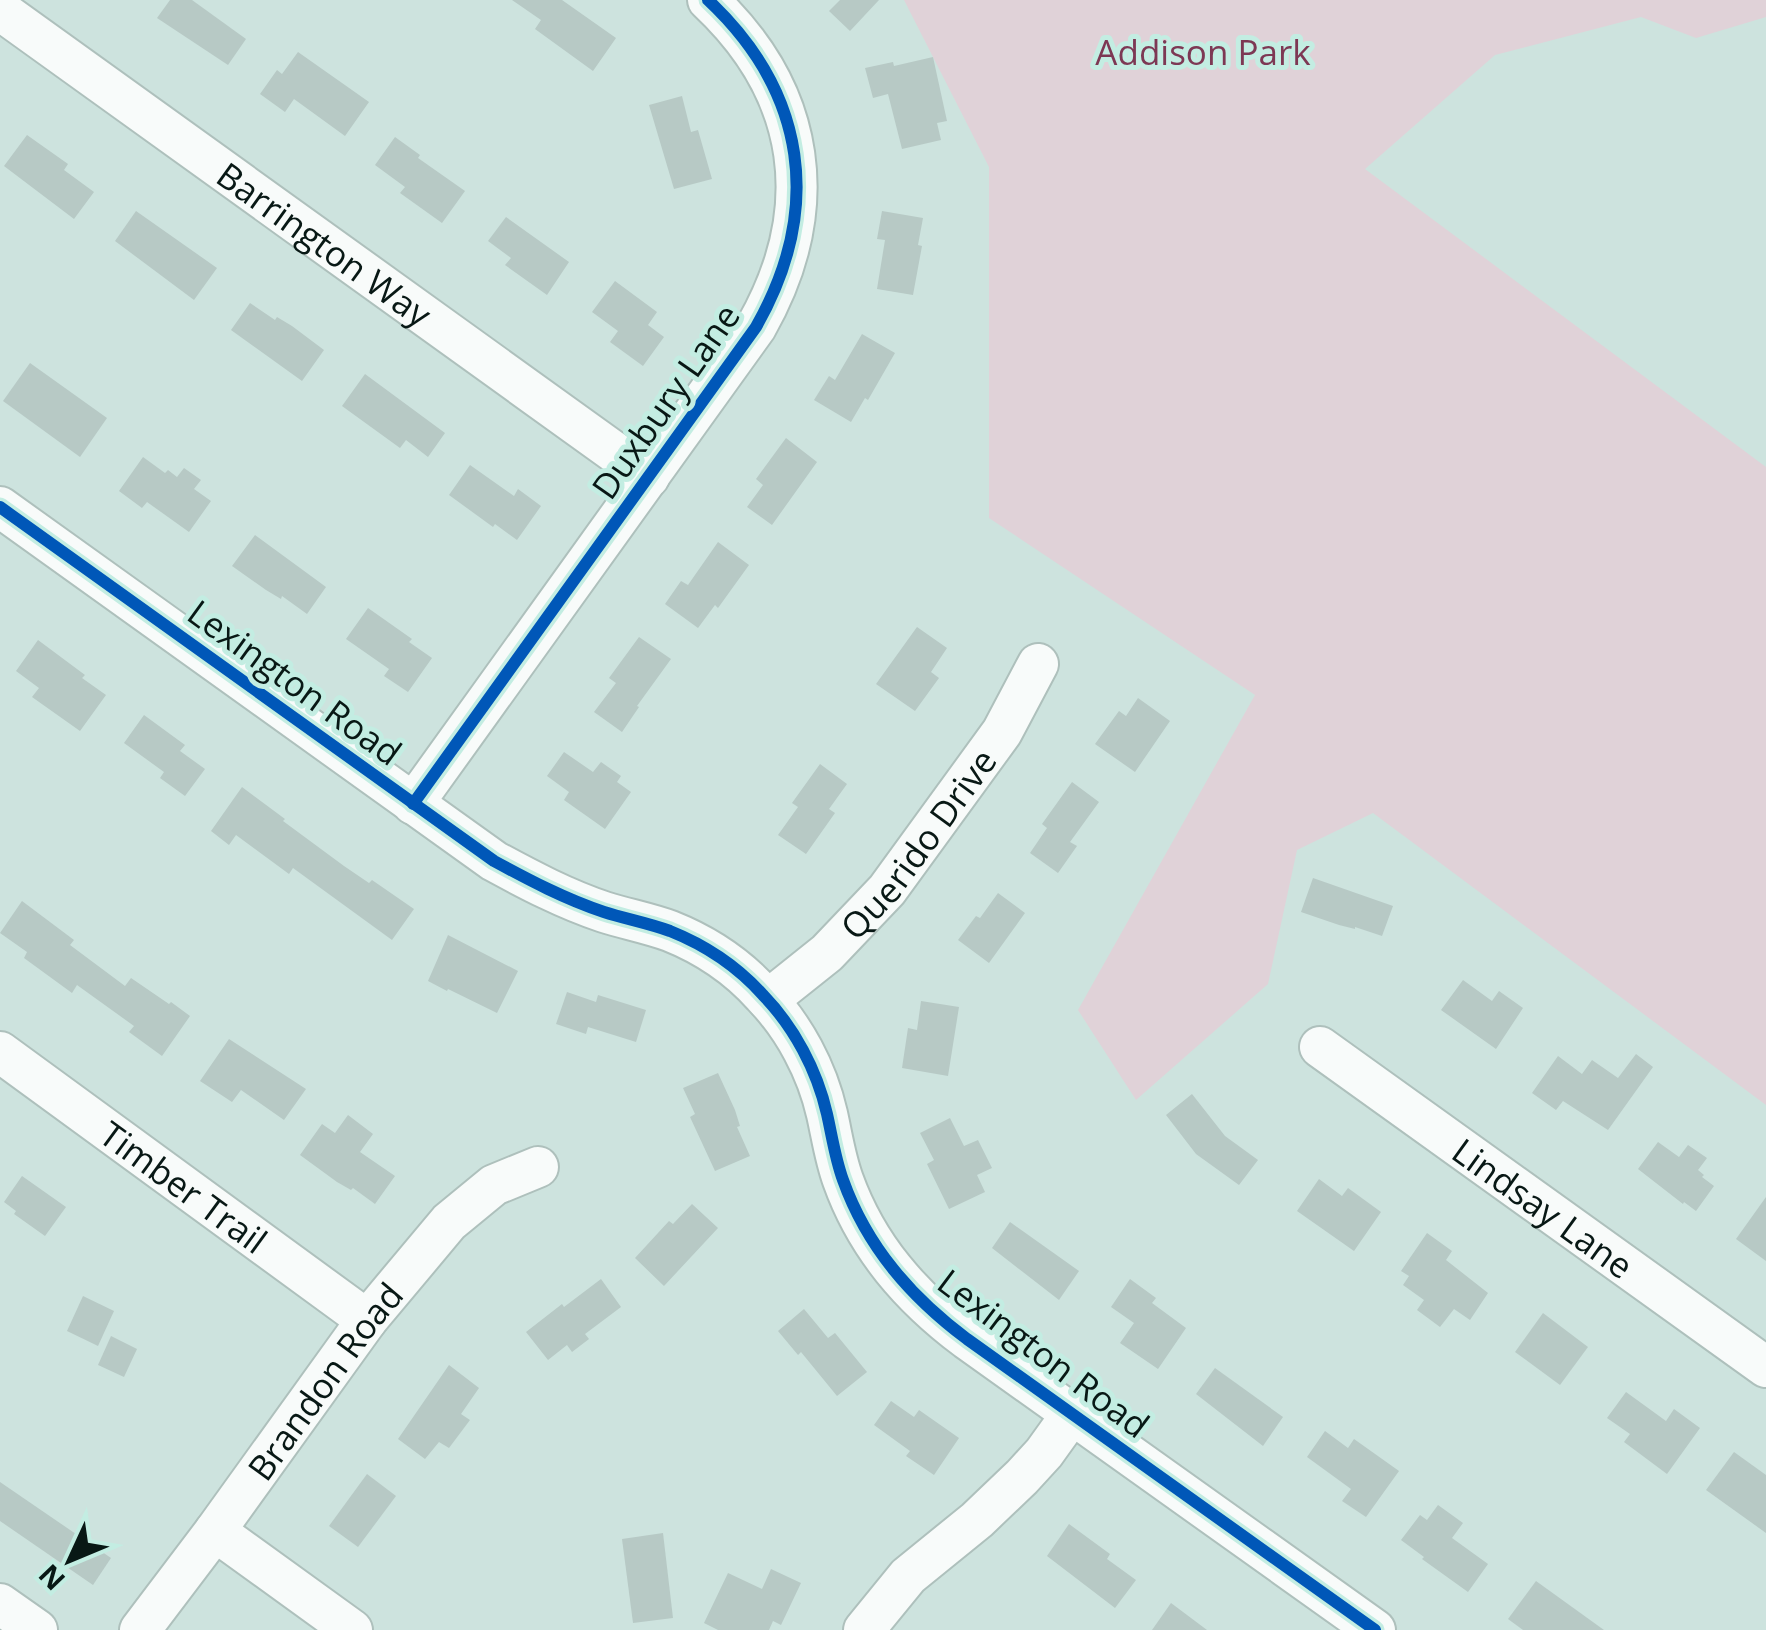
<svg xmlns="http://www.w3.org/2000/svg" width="1766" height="1630" viewBox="0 0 1766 1630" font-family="'Open Sans',sans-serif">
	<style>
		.green { fill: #e0d2d8 }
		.building { fill: #b7c9c5 }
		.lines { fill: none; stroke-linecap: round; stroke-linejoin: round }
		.minor-casing { stroke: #aec0bc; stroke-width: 44 }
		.minor { stroke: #f8fbfa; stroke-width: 40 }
		.cycleway-casing { stroke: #c3ede2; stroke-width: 19 }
		.cycleway { stroke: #0057b8; stroke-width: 12 }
		.labels { text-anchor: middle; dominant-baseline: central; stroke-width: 10; stroke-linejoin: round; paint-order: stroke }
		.park-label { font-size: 35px; fill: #7d3854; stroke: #c3ede2 }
		.street-label { font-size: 35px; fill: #081815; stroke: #c3ede2 }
	</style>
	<rect width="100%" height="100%" fill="#cde3de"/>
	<polygon class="green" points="904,0 1766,0 1766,17 1696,38 1641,17 1495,55 1365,169 1766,467 1766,1105 1373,813 1297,850 1268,984 1136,1100 1078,1010 1255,695 989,518 989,167"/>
	<g class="building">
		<polygon points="170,0 192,0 246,39 228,65 157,18"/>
		<polygon points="512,0 562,0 616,38 593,71 535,29 541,20"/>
		<polygon points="840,0 879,0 850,31 829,11"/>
		<polygon points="298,52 369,102 345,136 294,99 285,112 260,94 277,70 282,74"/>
		<polygon points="933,57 947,121 937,123 941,140 902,149 888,94 873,98 865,68 893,62 894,66"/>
		<polygon points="682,96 691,132 698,130 712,179 674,189 649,105"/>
		<polygon points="27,135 68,164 64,170 94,192 74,219 4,166"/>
		<polygon points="395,137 420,155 418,158 465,191 442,223 400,193 405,187 375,165"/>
		<polygon points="136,211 217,268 194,300 115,241"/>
		<polygon points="882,211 923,218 918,245 922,246 913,295 877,289 885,240 877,239"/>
		<polygon points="506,217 569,262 547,295 505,265 511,258 488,241"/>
		<polygon points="615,281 657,312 648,325 664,337 643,366 610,342 618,331 592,312"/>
		<polygon points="250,303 275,320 277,317 292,326 324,350 302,381 231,330"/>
		<polygon points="862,334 895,353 868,400 865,398 851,422 814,400 829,376 835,380"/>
		<polygon points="30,363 107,418 80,457 3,401"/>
		<polygon points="365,374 445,433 428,457 406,440 400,448 342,406"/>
		<polygon points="786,438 817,462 772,525 747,507 763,485 756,479"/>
		<polygon points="143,457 165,473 168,470 177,477 184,468 201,480 194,489 211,501 189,532 147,502 142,508 119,491"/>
		<polygon points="470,465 514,496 518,489 541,506 517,540 495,524 493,527 449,495"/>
		<polygon points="255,535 326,587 307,614 282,596 281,599 266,590 232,566"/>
		<polygon points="718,542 749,565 718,608 715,605 698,628 665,604 681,581 688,585"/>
		<polygon points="368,608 412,639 409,642 432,658 408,692 384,676 389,669 346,639"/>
		<polygon points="917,627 947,648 931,672 939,678 915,711 876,684"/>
		<polygon points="639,637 671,659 637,706 639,707 622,732 594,712 616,683 609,678"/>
		<polygon points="38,640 85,675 82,678 106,695 80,731 32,697 39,688 16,671"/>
		<polygon points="1138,698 1170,721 1135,772 1095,744 1119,711 1126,716"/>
		<polygon points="144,715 185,745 180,751 205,769 185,796 160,778 164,772 124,743"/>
		<polygon points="564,752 593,772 601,762 621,776 617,782 631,792 605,829 564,800 569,792 547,776"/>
		<polygon points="820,764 847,784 829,809 835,813 806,854 778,835 798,807 792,803"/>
		<polygon points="1072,782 1099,802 1070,842 1077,846 1058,873 1030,853 1047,828 1042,824"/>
		<polygon points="242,787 285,819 283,821 344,866 369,883 372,880 414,909 392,940 293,868 289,874 236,835 229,845 211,831"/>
		<polygon points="1313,878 1393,906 1382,936 1355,927 1355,929 1339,925 1301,912"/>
		<polygon points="998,893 1025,913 989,963 958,940 976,916 980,918"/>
		<polygon points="22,901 74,940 70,945 125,986 131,978 169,1004 171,1002 190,1016 162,1056 129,1032 134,1026 77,985 72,993 24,958 27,952 0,933"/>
		<polygon points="448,935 518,971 497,1013 448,989 447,991 428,981"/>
		<polygon points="1463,980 1492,1001 1499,991 1523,1008 1496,1049 1441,1010"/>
		<polygon points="567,992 596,1002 598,995 646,1010 636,1042 588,1027 586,1034 556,1024"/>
		<polygon points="921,1001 959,1007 948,1076 902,1068 908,1028 917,1030"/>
		<polygon points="229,1039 306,1089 284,1120 241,1090 232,1102 200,1081"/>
		<polygon points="1636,1054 1653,1067 1608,1130 1563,1101 1556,1110 1532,1093 1558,1056 1582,1074 1592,1060 1618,1078"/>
		<polygon points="718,1073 735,1110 740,1126 737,1127 750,1156 715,1171 690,1117 695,1114 683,1088"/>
		<polygon points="1192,1094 1225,1136 1258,1160 1239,1185 1196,1154 1166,1115"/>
		<polygon points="348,1115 373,1134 360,1152 395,1176 375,1204 353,1188 351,1190 337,1182 300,1155 322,1124 335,1133"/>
		<polygon points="950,1118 964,1146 978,1140 992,1168 977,1175 985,1192 949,1209 927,1164 934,1160 920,1133"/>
		<polygon points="1658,1142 1679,1157 1688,1145 1707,1158 1698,1170 1704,1175 1702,1177 1714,1186 1696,1211 1684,1202 1683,1204 1638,1169"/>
		<polygon points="22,1176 66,1207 45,1236 14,1214 16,1211 4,1202"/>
		<polygon points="1319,1179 1342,1196 1348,1188 1381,1212 1354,1251 1297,1211"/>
		<polygon points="1766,1197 1766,1261 1736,1239"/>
		<polygon points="692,1204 718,1228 664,1286 635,1258 669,1221 673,1224"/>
		<polygon points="1010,1222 1079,1271 1059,1300 992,1248"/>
		<polygon points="1427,1233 1452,1251 1446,1260 1488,1293 1470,1320 1454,1309 1440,1327 1417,1310 1424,1300 1403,1285 1409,1276 1401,1271"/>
		<polygon points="601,1279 621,1307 585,1334 589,1339 572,1352 567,1345 548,1360 526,1332 562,1304 564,1307"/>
		<polygon points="1130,1279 1156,1298 1152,1303 1186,1328 1158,1369 1120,1343 1134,1323 1111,1307"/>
		<polygon points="83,1296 114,1311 98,1346 67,1331"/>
		<polygon points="804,1309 828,1338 835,1333 867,1372 837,1396 801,1352 798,1355 778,1331"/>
		<polygon points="1543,1313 1588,1347 1560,1385 1515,1352"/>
		<polygon points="111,1336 137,1349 124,1377 98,1365"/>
		<polygon points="449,1365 479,1388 461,1414 470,1420 449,1448 439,1442 425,1459 398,1439"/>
		<polygon points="1215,1368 1283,1417 1263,1446 1196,1394"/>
		<polygon points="1626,1392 1666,1421 1674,1409 1700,1428 1667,1474 1624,1442 1630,1434 1607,1418"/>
		<polygon points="891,1401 914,1417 919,1410 959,1438 934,1475 906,1456 910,1451 874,1425"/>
		<polygon points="1325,1431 1348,1448 1354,1439 1399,1471 1366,1517 1342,1501 1351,1489 1307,1457"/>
		<polygon points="1734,1452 1766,1475 1766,1533 1706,1490"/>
		<polygon points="367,1474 396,1496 358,1547 329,1526"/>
		<polygon points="0,1482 111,1558 93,1585 0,1521"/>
		<polygon points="1438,1505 1463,1523 1452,1538 1488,1564 1468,1592 1422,1559 1424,1557 1401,1540 1420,1515 1427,1520"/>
		<polygon points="1069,1524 1110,1554 1107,1559 1136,1580 1115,1608 1047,1556"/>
		<polygon points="663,1533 673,1618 633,1623 622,1539"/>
		<polygon points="771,1569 801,1583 781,1625 773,1621 769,1630 718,1630 704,1623 728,1573 762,1589"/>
		<polygon points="1536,1581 1604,1630 1523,1630 1508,1619"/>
		<polygon points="1171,1603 1207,1630 1152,1630"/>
	</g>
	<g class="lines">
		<defs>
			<g id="minor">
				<path id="s1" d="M0,10L649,477"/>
				<path d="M0,507L494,861C529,880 565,899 604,912C626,919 648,923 670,931C705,945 738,967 763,995C794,1027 817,1070 827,1114C832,1136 835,1158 843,1180C867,1247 911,1297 967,1339L1375,1630"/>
				<path d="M413,804L756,327C823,209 807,93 708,0"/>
				<path id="s2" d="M768,1000L827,953L887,890L1002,732L1038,664"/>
				<path id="s3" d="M1320,1047L1766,1367"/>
				<path id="s4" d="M0,1052L367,1320"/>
				<polyline points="215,1531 352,1630"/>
				<polyline points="0,1604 37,1630"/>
				<path id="s5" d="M140,1630L215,1531L367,1320L449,1222L494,1185L538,1167"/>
				<polyline points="864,1630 908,1576 977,1520 1022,1477 1044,1453 1072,1414"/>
			</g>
		</defs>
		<use href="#minor" class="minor-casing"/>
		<use href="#minor" class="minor"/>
		<defs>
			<g id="cycleway">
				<path d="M0,507L494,861C529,880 565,899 604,912C626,919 648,923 670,931C705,945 738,967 763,995C794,1027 817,1070 827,1114C832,1136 835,1158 843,1180C867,1247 911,1297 967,1339L1375,1630"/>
				<path d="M413,804L756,327C823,209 807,93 708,0"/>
			</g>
		</defs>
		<use href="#cycleway" class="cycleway-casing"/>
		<use href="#cycleway" class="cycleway"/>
	</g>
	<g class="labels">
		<g class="park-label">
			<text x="1203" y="51">Addison Park</text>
		</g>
		<g class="street-label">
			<text stroke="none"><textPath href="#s1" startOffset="400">Barrington Way</textPath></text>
			<text transform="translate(665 401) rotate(-55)">Duxbury Lane</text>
			<text transform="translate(295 682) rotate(36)">Lexington Road</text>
			<text stroke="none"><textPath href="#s2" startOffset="218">Querido Drive</textPath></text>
			<text stroke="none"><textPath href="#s4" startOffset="228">Timber Trail</textPath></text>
			<text stroke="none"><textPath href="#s3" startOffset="275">Lindsay Lane</textPath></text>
			<text transform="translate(1044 1353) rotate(37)">Lexington Road</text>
			<text stroke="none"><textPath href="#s5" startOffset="310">Brandon Road</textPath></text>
		</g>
	</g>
	<g transform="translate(70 1560) rotate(226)" stroke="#c3ede2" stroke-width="8" paint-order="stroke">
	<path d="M0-8L18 38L0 25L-18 38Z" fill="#081815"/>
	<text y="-15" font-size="28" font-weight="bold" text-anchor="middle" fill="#081815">N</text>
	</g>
</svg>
